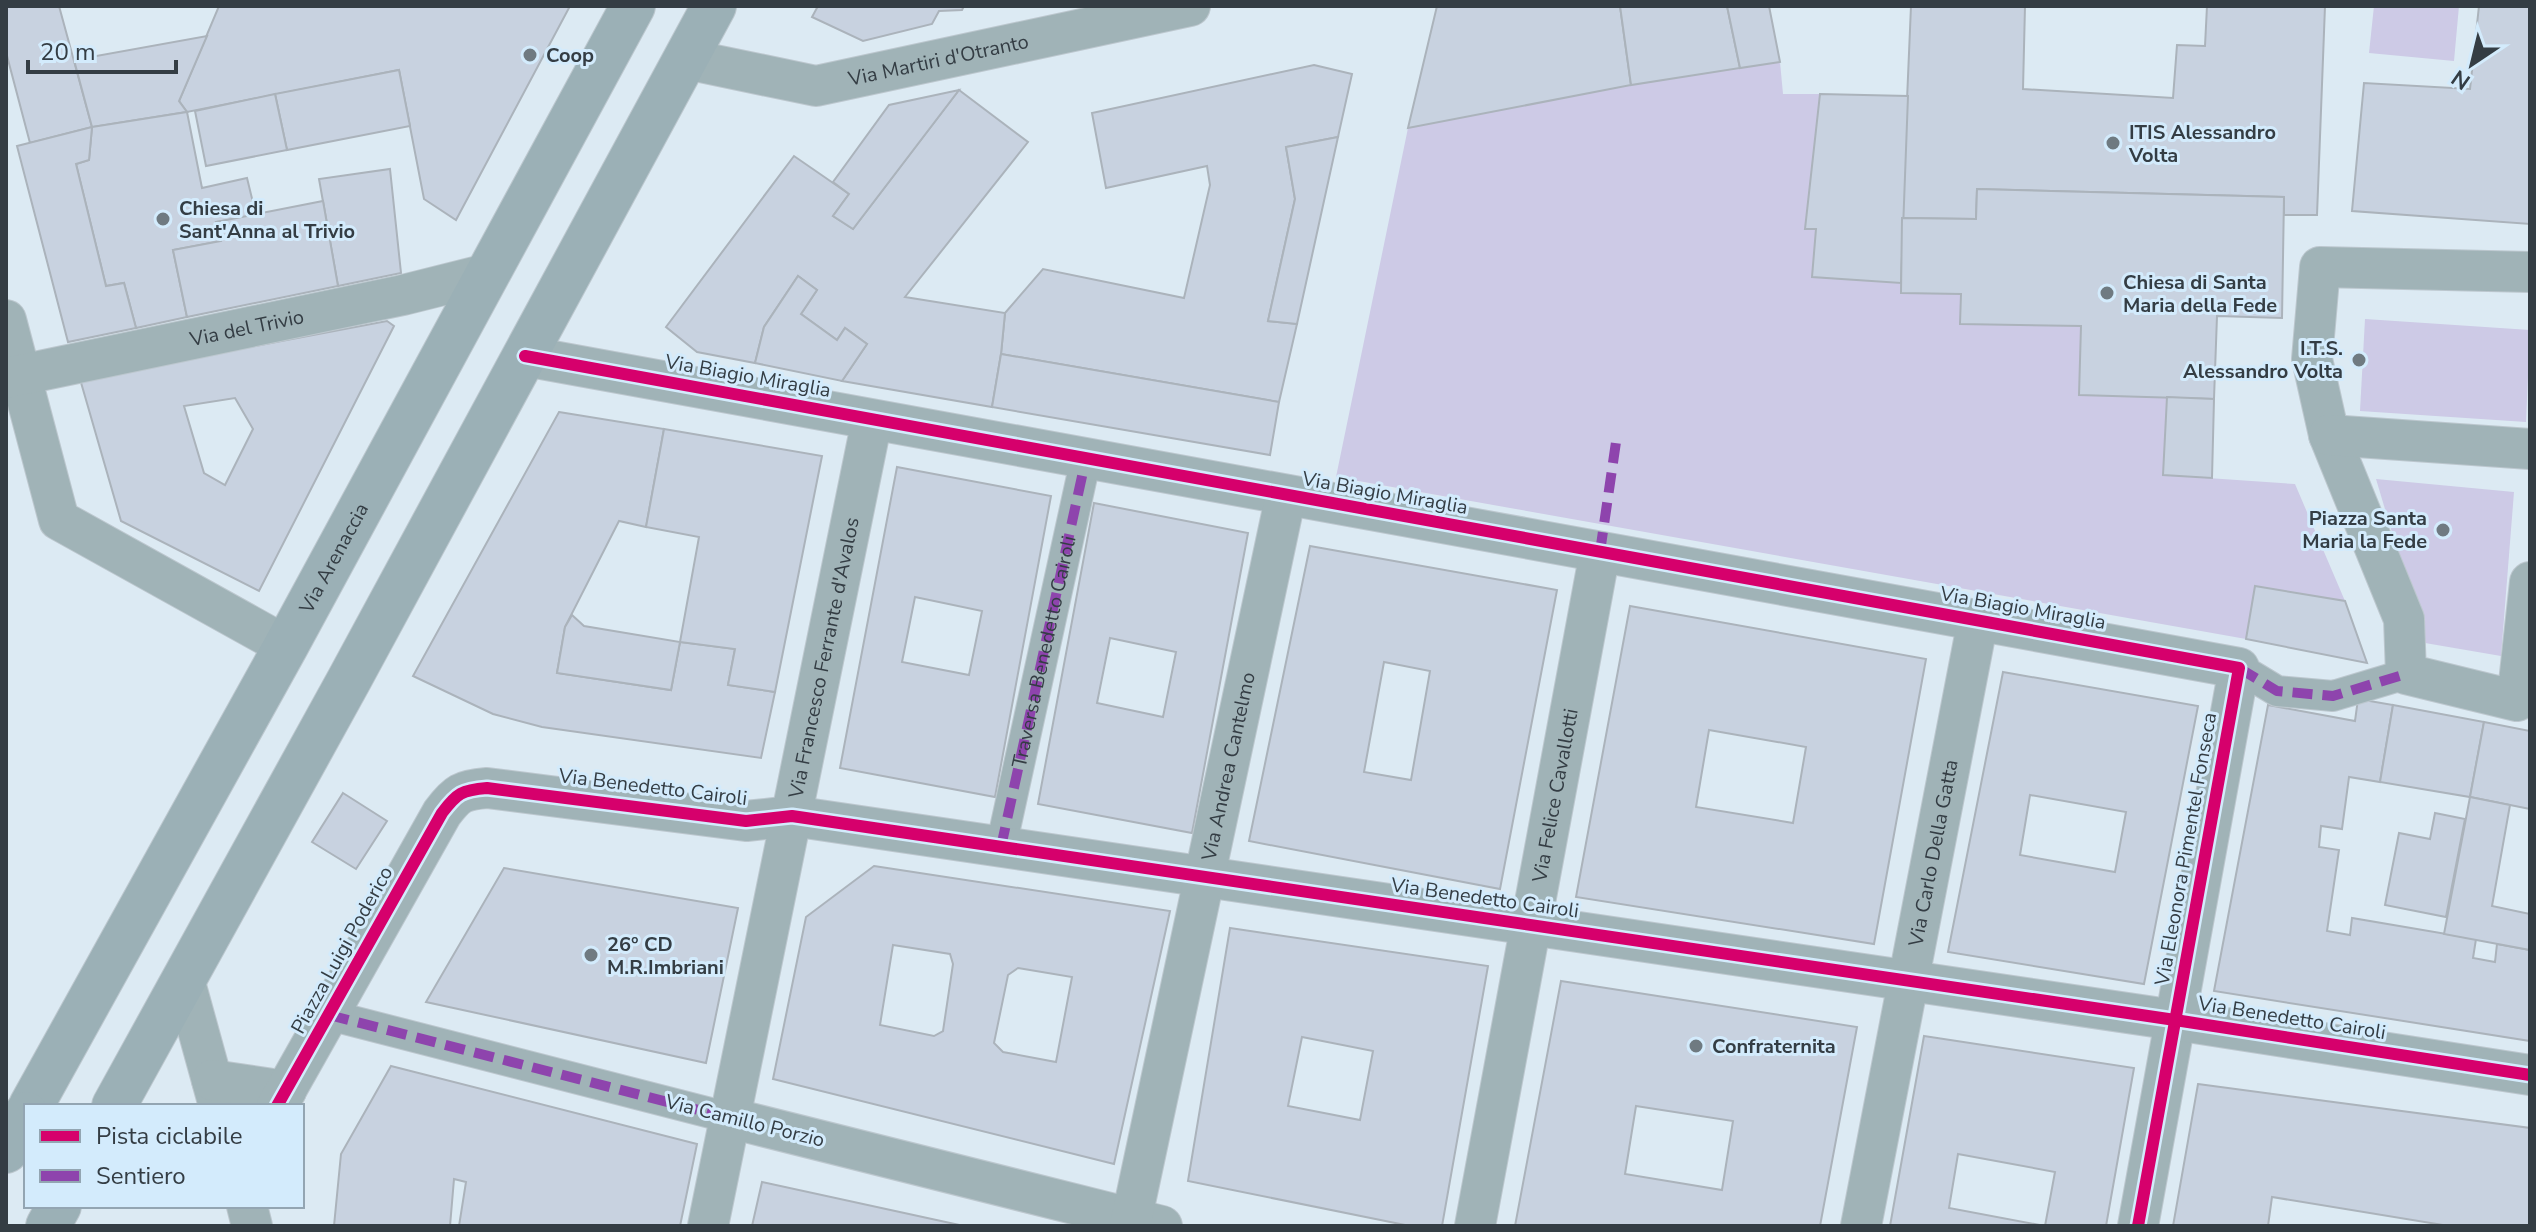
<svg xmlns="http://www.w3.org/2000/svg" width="2536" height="1232" viewBox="0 0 2536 1232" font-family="'Nunito Sans',sans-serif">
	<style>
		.green { fill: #cdcae6 }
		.building { fill: #c8d2e0; stroke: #abb3bb; stroke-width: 2; fill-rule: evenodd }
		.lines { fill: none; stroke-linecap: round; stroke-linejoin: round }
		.pedestrian-casing { stroke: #bcc7ce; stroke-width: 32 }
		.minor-casing { stroke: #bcc7ce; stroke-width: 42 }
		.secondary-casing { stroke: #bcc7ce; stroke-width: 46 }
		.pedestrian { stroke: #a0b3b7; stroke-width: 30 }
		.minor { stroke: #a0b3b7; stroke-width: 40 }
		.secondary { stroke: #9bb0b6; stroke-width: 44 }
		.quiet { stroke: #8e44ad; stroke-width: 10; stroke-dasharray: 20 10; stroke-linecap: butt }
		.cycleway-casing { stroke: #d3ebfc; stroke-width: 17 }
		.cycleway { stroke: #d6006c; stroke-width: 12 }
		.poi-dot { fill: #6f7a81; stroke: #d3ebfc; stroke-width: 3 }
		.labels { text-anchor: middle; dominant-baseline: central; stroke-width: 6; stroke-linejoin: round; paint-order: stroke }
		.poi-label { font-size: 20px; font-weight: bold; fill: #343d44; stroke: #d3ebfc; text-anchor: start }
		.street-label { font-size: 20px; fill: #343d44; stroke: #d3ebfc }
	</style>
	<rect width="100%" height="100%" fill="#dceaf3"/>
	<g class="green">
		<polygon points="2374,6 2459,6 2454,61 2369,53"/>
		<polygon points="1780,62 1783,94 1820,94 1805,229 1816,229 1813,277 1901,283 1902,293 1961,294 1960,324 2081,326 2079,395 2167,397 2164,475 2295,484 2345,601 2255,586 2246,639 1336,477 1408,128 1631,85"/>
		<polygon points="2365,319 2530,330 2526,422 2360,411"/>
		<polygon points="2376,479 2514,492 2501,656 2425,643"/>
	</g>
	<g class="building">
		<polygon points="6,6 59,6 92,127 30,143 6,52"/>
		<polygon points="219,6 570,6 456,220 424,199 399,70 187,112 179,101"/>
		<polygon points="818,6 964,6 962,10 939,11 932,24 863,41 812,17"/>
		<polygon points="1437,6 1620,6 1631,85 1408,128"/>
		<polygon points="1620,6 1727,6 1740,68 1631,85"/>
		<polygon points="1727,6 1769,6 1780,62 1740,68"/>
		<polygon points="1911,6 2025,6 2023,89 2173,98 2177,45 2205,46 2207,6 2325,6 2317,215 2284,215 2284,197 1977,189 1976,219 1902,218"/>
		<polygon points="2479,6 2530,6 2530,224 2352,211 2364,83 2470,89"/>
		<polygon points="207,36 179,101 187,112 92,127 74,60"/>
		<polygon points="1314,65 1352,74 1338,137 1286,147 1295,199 1268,321 1297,324 1279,402 1001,354 1005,313 1043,269 1184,298 1210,185 1207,166 1106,188 1092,113"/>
		<polygon points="399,70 410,126 287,150 275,94"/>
		<polygon points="959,90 1028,142 905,297 1005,313 1001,354 992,407 842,381 867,344 845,328 837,340 801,314 817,290 798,276 764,327 755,363 697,352 666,327 794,156 849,194 833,216 853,229"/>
		<polygon points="959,90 853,229 833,216 849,194 833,182 889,105"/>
		<polygon points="275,94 287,150 206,166 195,111"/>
		<polygon points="1820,94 1908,96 1901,283 1812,277 1816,229 1805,229"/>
		<polygon points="187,112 202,188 247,178 256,215 216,222 221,241 173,250 187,317 136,328 124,283 106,286 76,164 89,160 92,127"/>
		<polygon points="92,127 89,160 76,164 106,286 124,283 136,328 68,342 17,146"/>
		<polygon points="1338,137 1297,324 1268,321 1295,199 1286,147"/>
		<polygon points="390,169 401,273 338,286 319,179"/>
		<polygon points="1977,189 2284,197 2282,318 2217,316 2214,399 2079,395 2081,326 1960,324 1961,294 1901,293 1902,218 1976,219"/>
		<polygon points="323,201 338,286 187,317 173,250 221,241 216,222"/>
		<polygon points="798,276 817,290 801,314 837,340 845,328 867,344 842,381 755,363 764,327"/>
		<path d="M387,321L394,326L259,591L121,521L80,379ZM235,398L253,429L225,485L204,473L184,406Z"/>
		<polygon points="1001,354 1279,402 1270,455 992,407"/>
		<polygon points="2167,397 2214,399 2212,478 2163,475"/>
		<polygon points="559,412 664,429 646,527 619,521 565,627 557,673 671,690 680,642 735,649 728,685 775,692 761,758 542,727 493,714 413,676"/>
		<polygon points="664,429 822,456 775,692 728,685 735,649 680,642 699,537 646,527"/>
		<path d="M897,467L1051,496L995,797L840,768ZM915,597L982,611L969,675L902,662Z"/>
		<path d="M1094,503L1248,533L1192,833L1038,804ZM1110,638L1176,652L1163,717L1097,703Z"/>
		<path d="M1310,546L1557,590L1500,889L1249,841ZM1384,662L1430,671L1411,780L1364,772Z"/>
		<polygon points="2255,586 2345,601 2367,663 2246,639"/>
		<path d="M1630,606L1926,659L1874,944L1576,897ZM1709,730L1806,747L1793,823L1696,807Z"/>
		<polygon points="572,615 584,626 680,642 671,690 557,673 565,627"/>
		<path d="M2003,672L2198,706L2144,984L1948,952ZM2030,795L2126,812L2115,872L2020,855Z"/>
		<polygon points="2358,699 2393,705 2380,782 2349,777 2342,829 2321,826 2319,847 2339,850 2327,931 2350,935 2352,918 2476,939 2473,958 2495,962 2497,944 2530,950 2530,1041 2214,991 2268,705 2355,721"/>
		<polygon points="2393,705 2484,722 2470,797 2380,782"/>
		<polygon points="2484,722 2530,731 2530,809 2470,797"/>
		<polygon points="343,793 387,821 356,869 312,842"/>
		<polygon points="2470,797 2510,805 2492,906 2530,914 2530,950 2444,934"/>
		<polygon points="2435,813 2465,819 2446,917 2385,905 2399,833 2430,839"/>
		<path d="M874,866L1170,911L1114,1164L773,1079L806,917ZM893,945L950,954L953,964L943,1031L934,1036L880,1025ZM1018,968L1072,977L1056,1062L1003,1052L994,1043L1008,975Z"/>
		<polygon points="504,868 738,908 706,1063 426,1002"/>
		<path d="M1230,928L1488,966L1442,1226H1410L1188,1181ZM1302,1037L1373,1051L1360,1120L1288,1106Z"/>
		<path d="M1561,981L1857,1027L1820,1226H1515ZM1636,1106L1733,1121L1722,1190L1625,1174Z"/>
		<path d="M1924,1036L2134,1068L2106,1226H1890ZM1958,1154L2055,1172L2045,1226L1949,1208Z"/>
		<polygon points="391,1066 697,1144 680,1226 459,1226 466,1182 454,1179 450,1226 334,1226 341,1154"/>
		<polygon points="2198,1084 2530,1128 2530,1226 2449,1226 2272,1197 2268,1226 2173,1226"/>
		<polygon points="762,1182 964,1226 752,1226"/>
	</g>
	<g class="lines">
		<defs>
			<g id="pedestrian">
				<polyline points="2239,668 2277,691 2333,696 2406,674"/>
				<path id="s1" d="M1001,847L1086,458"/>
				<polyline points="329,1015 730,1118"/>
			</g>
			<g id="minor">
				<path id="s2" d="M686,59L816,86L1190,6"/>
				<polyline points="2530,272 2320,267 2312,359 2329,435 2404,619 2406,674 2517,701 2530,582"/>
				<polyline points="6,320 59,520 286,646"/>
				<polyline points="525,356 2239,668 2138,1226"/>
				<path id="s3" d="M6,378L403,295L487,274"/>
				<polyline points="2329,435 2530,449"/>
				<polyline points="184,979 219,1106"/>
				<polyline points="212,1080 286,1091"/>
				<path d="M277,1106L442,813C457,793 462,790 487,788L746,821L792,816L2175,1020L2530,1075"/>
				<polyline points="730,1118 1162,1226"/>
				<polyline points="247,1206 252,1226"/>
				<path id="s4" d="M708,1226L872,420"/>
				<path id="s5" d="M1130,1226L1286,495"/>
				<path id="s6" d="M1475,1226L1600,552"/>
				<path id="s7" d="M1861,1226L1978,620"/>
			</g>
			<g id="secondary">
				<path id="s8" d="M31,1106L286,646L633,6"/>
				<polyline points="114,1106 349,680 714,6"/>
				<polyline points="6,1151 26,1114"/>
				<polyline points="48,1226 59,1206"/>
			</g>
		</defs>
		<use href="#pedestrian" class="pedestrian-casing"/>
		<use href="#minor" class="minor-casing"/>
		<use href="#secondary" class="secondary-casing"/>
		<use href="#pedestrian" class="pedestrian"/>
		<use href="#minor" class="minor"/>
		<use href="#secondary" class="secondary"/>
		<g class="quiet">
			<polyline points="1600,552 1616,442"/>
			<polyline points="2239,668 2277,691 2333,696 2406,674"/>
			<polyline points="1001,847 1086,458"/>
			<polyline points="329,1015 730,1118"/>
		</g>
		<defs>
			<g id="cycleway">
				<polyline points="525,356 2239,668 2138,1226"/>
				<path d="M277,1106L442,813C457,793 462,790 487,788L746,821L792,816L2175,1020L2530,1075"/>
			</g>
		</defs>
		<use href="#cycleway" class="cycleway-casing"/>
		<use href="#cycleway" class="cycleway"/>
	</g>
	<g class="poi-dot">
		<circle cx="530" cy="55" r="8"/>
		<circle cx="2113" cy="143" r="8"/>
		<circle cx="163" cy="219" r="8"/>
		<circle cx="2107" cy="293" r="8"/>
		<circle cx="2359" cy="360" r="8"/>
		<circle cx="2443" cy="530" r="8"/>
		<circle cx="591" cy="955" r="8"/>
		<circle cx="1696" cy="1046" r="8"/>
	</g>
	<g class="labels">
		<g class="poi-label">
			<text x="546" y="55">Coop</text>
			<text x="2129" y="132">ITIS Alessandro<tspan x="2129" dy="23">Volta</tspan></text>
			<text x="179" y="208">Chiesa di<tspan x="179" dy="23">Sant'Anna al Trivio</tspan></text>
			<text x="2123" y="282">Chiesa di Santa<tspan x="2123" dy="23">Maria della Fede</tspan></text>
			<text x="2343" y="348" text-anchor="end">I.T.S.<tspan x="2343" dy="23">Alessandro Volta</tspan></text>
			<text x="2427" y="518" text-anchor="end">Piazza Santa<tspan x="2427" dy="23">Maria la Fede</tspan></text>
			<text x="607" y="944">26° CD<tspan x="607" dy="23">M.R.Imbriani</tspan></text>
			<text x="1712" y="1046">Confraternita</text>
		</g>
		<g class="street-label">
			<text stroke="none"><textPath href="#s2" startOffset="258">Via Martiri d'Otranto</textPath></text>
			<text stroke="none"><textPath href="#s3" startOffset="246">Via del Trivio</textPath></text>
			<text transform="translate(748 376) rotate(10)">Via Biagio Miraglia</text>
			<text transform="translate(1385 493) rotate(10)">Via Biagio Miraglia</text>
			<text stroke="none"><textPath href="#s8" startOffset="626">Via Arenaccia</textPath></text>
			<text transform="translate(2023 608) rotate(10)">Via Biagio Miraglia</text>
			<text stroke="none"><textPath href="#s1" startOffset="200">Traversa Benedetto Cairoli</textPath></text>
			<text stroke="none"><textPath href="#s4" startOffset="580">Via Francesco Ferrante d'Avalos</textPath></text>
			<text stroke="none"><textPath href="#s5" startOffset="470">Via Andrea Cantelmo</textPath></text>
			<text transform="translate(653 787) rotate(7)">Via Benedetto Cairoli</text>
			<text stroke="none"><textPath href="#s6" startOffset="438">Via Felice Cavallotti</textPath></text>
			<text transform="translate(2186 849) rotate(-80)">Via Eleonora Pimentel Fonseca</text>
			<text stroke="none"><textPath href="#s7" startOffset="380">Via Carlo Della Gatta</textPath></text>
			<text transform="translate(1485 898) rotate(8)">Via Benedetto Cairoli</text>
			<text transform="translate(342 950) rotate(-61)">Piazza Luigi Poderico</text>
			<text transform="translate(2292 1018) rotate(9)">Via Benedetto Cairoli</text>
			<text transform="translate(745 1121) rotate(14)">Via Camillo Porzio</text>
		</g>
	</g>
	<rect width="2536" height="1232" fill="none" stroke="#343d44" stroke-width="16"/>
	<rect x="24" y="1104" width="280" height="104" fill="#d3ebfc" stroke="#93a5b2" stroke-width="2"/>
	<rect x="40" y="1130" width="40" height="12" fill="#d6006c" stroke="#93a5b2" stroke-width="2"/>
	<text x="96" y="1144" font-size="24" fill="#343d44">Pista ciclabile</text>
	<rect x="40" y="1170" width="40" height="12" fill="#8e44ad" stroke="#93a5b2" stroke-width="2"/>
	<text x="96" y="1184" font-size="24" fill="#343d44">Sentiero</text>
	<g transform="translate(2472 64) rotate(215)" stroke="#d3ebfc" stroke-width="6" paint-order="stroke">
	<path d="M0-6L14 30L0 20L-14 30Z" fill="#343d44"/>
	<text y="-12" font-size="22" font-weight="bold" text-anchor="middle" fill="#343d44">N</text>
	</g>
	<path d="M28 60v12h148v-12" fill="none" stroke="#343d44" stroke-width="4"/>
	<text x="40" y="60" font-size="24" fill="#343d44" stroke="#d3ebfc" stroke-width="6" paint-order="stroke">20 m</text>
</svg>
